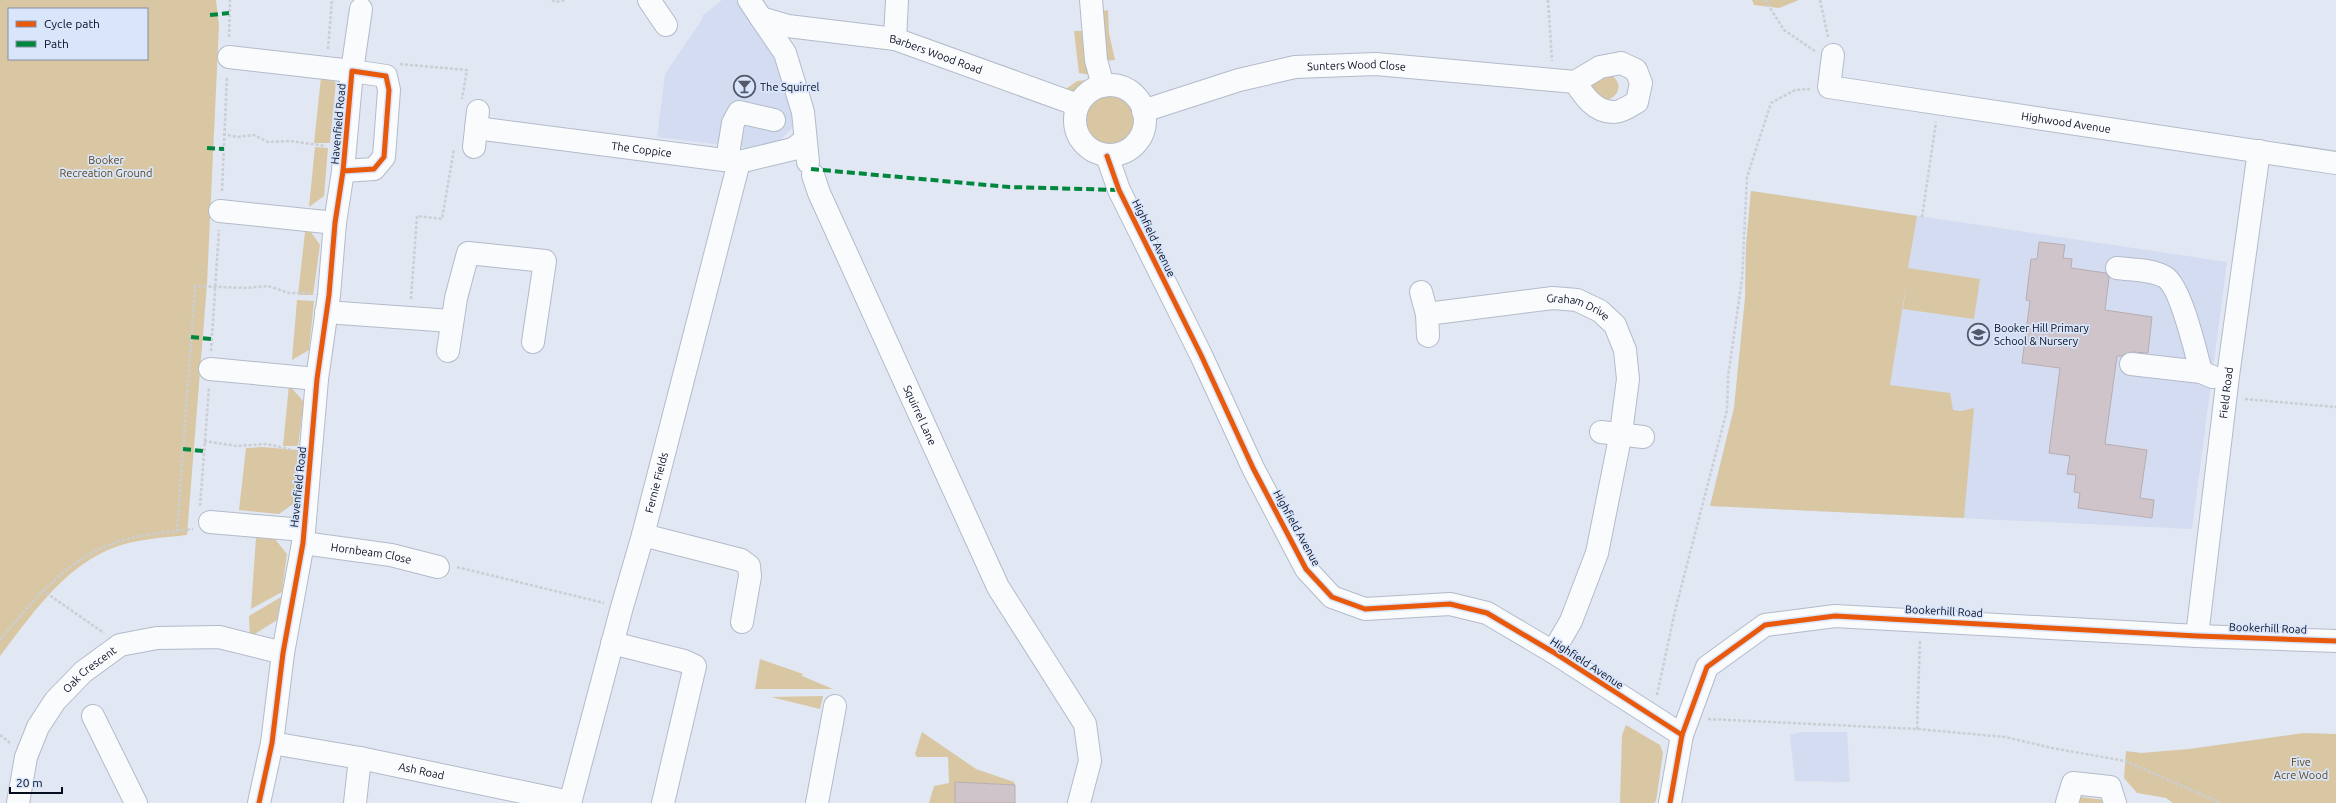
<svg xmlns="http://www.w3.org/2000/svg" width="2336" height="803" viewBox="0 0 2336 803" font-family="Ubuntu,sans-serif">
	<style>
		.built { fill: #d3dcf0 }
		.green { fill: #d9c7a3; fill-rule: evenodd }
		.building { fill: #cfc4c9; stroke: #b7adb2 }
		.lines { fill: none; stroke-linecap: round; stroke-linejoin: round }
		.minor-casing { stroke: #b3bbca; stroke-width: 24 }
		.path { stroke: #cbced2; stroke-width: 2.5; stroke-dasharray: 3 2; stroke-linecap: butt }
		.minor { stroke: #fafbfd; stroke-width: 22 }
		.quiet { stroke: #00873e; stroke-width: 4; stroke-dasharray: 8 4; stroke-linecap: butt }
		.cycleway-casing { stroke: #d9e5fb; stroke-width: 8 }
		.cycleway { stroke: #e8590c; stroke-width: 5 }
		.labels { text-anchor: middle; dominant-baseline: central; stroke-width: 3.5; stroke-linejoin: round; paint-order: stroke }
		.street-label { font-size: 11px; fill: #050d20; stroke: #d9e5fb }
		.poi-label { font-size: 11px; fill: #050d20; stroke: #d9e5fb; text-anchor: start }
		.park-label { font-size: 11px; fill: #5c4619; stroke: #d9e5fb }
	</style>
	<rect width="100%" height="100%" fill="#e1e7f3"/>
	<g class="built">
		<polygon points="722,0 736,0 758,28 776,62 786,88 794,126 773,147 747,148 657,137 665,74 703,18 702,16"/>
		<polygon points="1751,191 2227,262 2192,529 1710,506 1734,408 1745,298 1746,245"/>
		<polygon points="1802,732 1847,732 1850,782 1795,781 1790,735"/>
	</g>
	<g class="green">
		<path d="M0,0H216L219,25L207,284L187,535C162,538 133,539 110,549C61,570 31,616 0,656ZM9,9H147V59H9Z"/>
		<polygon points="1752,0 1799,0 1779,8 1754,5"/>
		<polygon points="1108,10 1109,33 1115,60 1103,61 1096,12"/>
		<polygon points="1074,31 1085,31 1091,75 1079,73"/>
		<path d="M1609,73C1627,85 1617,101 1598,102L1588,81Z"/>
		<polygon points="321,78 336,82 330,143 314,143"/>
		<polygon points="1089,80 1084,87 1074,94 1063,91 1077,81"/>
		<circle cx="1110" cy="123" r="28"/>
		<polygon points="315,147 328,148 324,196 309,207"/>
		<polygon points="1751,191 1917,216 1908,268 1980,279 1974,319 1903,309 1907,280 1890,385 1950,393 1953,410 1961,411 1974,408 1964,518 1710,506 1734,408 1745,298 1746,245"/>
		<polygon points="305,232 311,232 320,245 313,295 298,295"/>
		<polygon points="297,300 314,301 309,350 292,360"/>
		<polygon points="289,385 304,402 298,446 283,446"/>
		<polygon points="262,447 298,450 293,504 279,514 239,510 246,448"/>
		<polygon points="256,538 275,539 287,554 282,592 251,609"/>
		<polygon points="281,597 277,620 250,637 249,616"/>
		<polygon points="760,659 803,674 802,676 833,689 755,689"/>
		<polygon points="823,696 820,709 771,697"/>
		<polygon points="1626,725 1660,745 1663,753 1656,801 1654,803 1620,803 1622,735"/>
		<polygon points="922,732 976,769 1014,782 1015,785 955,782 955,803 929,803 934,786 949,783 948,757 917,757 915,754"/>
		<polygon points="2304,733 2336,734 2336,803 2173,803 2166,798 2137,793 2124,778 2126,751 2141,753 2189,749"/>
		<polygon points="2081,797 2105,800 2107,803 2074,803 2074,800"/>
	</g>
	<g class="building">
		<polygon points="2039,242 2065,245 2063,258 2072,259 2071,268 2106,273 2109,278 2105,310 2152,317 2148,353 2132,352 2121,356 2117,356 2105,444 2147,450 2140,498 2154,500 2152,518 2078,508 2080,493 2074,492 2076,475 2067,474 2070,456 2049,453 2060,368 2022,363 2030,301 2026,300 2031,259 2037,259"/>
		<polygon points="955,782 1015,785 1015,803 955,803"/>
	</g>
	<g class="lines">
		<defs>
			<g id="minor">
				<polyline points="649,0 666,25"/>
				<path id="s1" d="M749,0L761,18L788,26L895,39L1078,105"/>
				<polyline points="1091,0 1096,60 1103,86"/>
				<polyline points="761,18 785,53 803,112 808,162"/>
				<polyline points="895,39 897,0"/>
				<path id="s2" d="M1833,55L1829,87L2336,163"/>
				<polyline points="229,57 352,71 361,9"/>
				<circle cx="1110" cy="120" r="35"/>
				<path id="s3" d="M1143,111L1239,80L1295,67L1376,64L1575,82L1600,67L1621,63L1636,70L1641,83L1637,102C1631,105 1620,113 1613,112C1595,112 1584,96 1575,82"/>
				<path id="s4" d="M476,128L739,162L793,149L805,140"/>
				<polyline points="474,147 478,111"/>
				<polyline points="1107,156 1119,190 1201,355 1253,468 1306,569 1332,597 1365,609 1450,604 1487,613 1553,652 1682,735"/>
				<polyline points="727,160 733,123 739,112 774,120"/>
				<path id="s5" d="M813,175L819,193L998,587L1085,724L1090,761L1079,803"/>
				<polyline points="220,211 335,223"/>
				<path d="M2117,268C2132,270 2152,269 2165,277C2181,287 2196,353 2201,372"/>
				<polyline points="1421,292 1427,314 1428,336"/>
				<polyline points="326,312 451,321"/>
				<path id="s6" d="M1427,314L1553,298L1577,300L1600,311L1615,325L1625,350L1628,379L1621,433L1597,553L1571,621L1553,652"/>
				<polyline points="448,351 456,298 468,253 545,261 533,342"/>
				<polyline points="2131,364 2201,372 2213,377"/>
				<polyline points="210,369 317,379"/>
				<polyline points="1601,432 1643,437"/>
				<polyline points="210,522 303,530"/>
				<polyline points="643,535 741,560 749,566 750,576 742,622"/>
				<path id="s7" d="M303,543L391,555L438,567"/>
				<path id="s8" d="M2197,636L2228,376L2259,151"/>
				<polyline points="612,643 684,661 695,666 663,803"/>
				<polyline points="93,716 136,803"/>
				<path id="s9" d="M272,743L360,758L570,802"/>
				<path id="s10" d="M18,803L26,757L38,727L55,701L83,672L120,645L157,638L219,637L283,653"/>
				<polyline points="259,803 272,743 283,653 303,543 317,379 329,295 335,223 343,171 352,71 386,76 389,90 384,157 374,169 343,171"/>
				<polyline points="355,803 360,758"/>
				<path id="s11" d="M570,803L622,607L643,535L739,162"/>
				<polyline points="817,803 835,706"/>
				<polyline points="1670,803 1682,735 1707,667 1765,625 1835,616 2197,636 2336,641"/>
				<polyline points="2067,803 2073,783 2110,787 2115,803"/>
			</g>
		</defs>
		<use href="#minor" class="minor-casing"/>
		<g class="path">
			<polyline points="552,0 556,2 565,0"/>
			<polyline points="1548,0 1552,61"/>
			<polyline points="1765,0 1784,30 1815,51"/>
			<polyline points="1820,0 1828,37"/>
			<polyline points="229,37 230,0"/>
			<polyline points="328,49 332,0"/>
			<polyline points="400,64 467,70 462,99"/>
			<polyline points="223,134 237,137 254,135 268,142 290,141 326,146"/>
			<polyline points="222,191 227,76"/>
			<polyline points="1922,217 1936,122"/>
			<polyline points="411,299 417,216 442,219 454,149"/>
			<polyline points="211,351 219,230"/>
			<polyline points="2245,399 2336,407"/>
			<polyline points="204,441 236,446 267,444 292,450"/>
			<polyline points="200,506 209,388"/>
			<polyline points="177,531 193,529"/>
			<polyline points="457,567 604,603"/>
			<polyline points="42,590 104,633"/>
			<path d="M0,640C31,603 63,563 109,545C131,536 154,534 177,531L195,286L245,288L268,286L289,293H310"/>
			<polyline points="1657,695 1675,611 1727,410 1728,377 1742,279 1747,177 1771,103 1795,90 1810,89"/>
			<polyline points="1708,719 1917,729 2005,737 2052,748 2125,761 2221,803"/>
			<polyline points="1917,729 1920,640"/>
			<polyline points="0,735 10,743"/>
		</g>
		<use href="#minor" class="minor"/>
		<g class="quiet">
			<polyline points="210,15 229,13"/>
			<polyline points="207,148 224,149"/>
			<polyline points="811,169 1009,187 1119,190"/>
			<polyline points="191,337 212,339"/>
			<polyline points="183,449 204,451"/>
		</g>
		<defs>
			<g id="cycleway">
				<polyline points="1107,156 1119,190 1201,355 1253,468 1306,569 1332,597 1365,609 1450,604 1487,613 1553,652 1682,735"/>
				<polyline points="259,803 272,743 283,653 303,543 317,379 329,295 335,223 343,171 352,71 386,76 389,90 384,157 374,169 343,171"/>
				<polyline points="1670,803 1682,735 1707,667 1765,625 1835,616 2197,636 2336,641"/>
			</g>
		</defs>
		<use href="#cycleway" class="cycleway-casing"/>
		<use href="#cycleway" class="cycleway"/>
	</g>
	<defs>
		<symbol id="bar-ring" viewBox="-11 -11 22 22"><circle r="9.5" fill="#d9e5fb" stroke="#52596a" stroke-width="1.5"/><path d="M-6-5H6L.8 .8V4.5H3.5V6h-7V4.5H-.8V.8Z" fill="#52596a"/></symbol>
		<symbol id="school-ring" viewBox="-11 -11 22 22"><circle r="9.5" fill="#d9e5fb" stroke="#52596a" stroke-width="1.5"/><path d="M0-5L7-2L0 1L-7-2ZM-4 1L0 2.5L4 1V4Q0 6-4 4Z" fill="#52596a"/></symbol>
	</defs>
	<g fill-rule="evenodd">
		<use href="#bar-ring" x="732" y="74" width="25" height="25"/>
		<use href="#school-ring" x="1966" y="322" width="25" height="25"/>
	</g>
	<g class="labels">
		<g class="street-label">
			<text stroke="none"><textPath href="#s1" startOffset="201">Barbers Wood Road</textPath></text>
			<text stroke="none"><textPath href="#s3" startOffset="220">Sunters Wood Close</textPath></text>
			<text stroke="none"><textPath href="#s2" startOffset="272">Highwood Avenue</textPath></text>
			<text transform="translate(338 124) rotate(-85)">Havenfield Road</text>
			<text stroke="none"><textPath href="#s4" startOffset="167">The Coppice</textPath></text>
			<text transform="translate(1154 238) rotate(64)">Highfield Avenue</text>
			<text stroke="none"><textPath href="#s6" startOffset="154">Graham Drive</textPath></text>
			<text stroke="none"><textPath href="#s8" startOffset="245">Field Road</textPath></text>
			<text stroke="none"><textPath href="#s5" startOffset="263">Squirrel Lane</textPath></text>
			<text stroke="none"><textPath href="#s11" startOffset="332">Fernie Fields</textPath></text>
			<text transform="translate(298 487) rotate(-84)">Havenfield Road</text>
			<text transform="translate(1297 528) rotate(61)">Highfield Avenue</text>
			<text stroke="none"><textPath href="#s7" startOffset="69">Hornbeam Close</textPath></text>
			<text transform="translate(1944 611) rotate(3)">Bookerhill Road</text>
			<text transform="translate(2268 628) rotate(2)">Bookerhill Road</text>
			<text transform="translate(1587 663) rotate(33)">Highfield Avenue</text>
			<text stroke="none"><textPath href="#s10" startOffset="157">Oak Crescent</textPath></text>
			<text stroke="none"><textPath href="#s9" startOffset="152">Ash Road</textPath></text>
		</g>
		<g class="poi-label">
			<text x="760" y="87">The Squirrel</text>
			<text x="1994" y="328">Booker Hill Primary<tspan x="1994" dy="13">School &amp; Nursery</tspan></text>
		</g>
		<g class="park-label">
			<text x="106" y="160">Booker<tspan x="106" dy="13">Recreation Ground</tspan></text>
			<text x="2301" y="762">Five<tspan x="2301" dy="13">Acre Wood</tspan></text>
		</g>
	</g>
	<rect x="8" y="8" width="140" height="52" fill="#d9e5fb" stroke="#848fa3"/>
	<rect x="16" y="21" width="20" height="6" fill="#e8590c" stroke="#848fa3"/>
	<text x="44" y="28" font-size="12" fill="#050d20">Cycle path</text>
	<rect x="16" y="41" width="20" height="6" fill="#00873e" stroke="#848fa3"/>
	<text x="44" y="48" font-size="12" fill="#050d20">Path</text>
	<path d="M10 787v6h52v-6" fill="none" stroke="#050d20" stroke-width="2"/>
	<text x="16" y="787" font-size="12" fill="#050d20" stroke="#d9e5fb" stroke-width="3" paint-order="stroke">20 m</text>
</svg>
